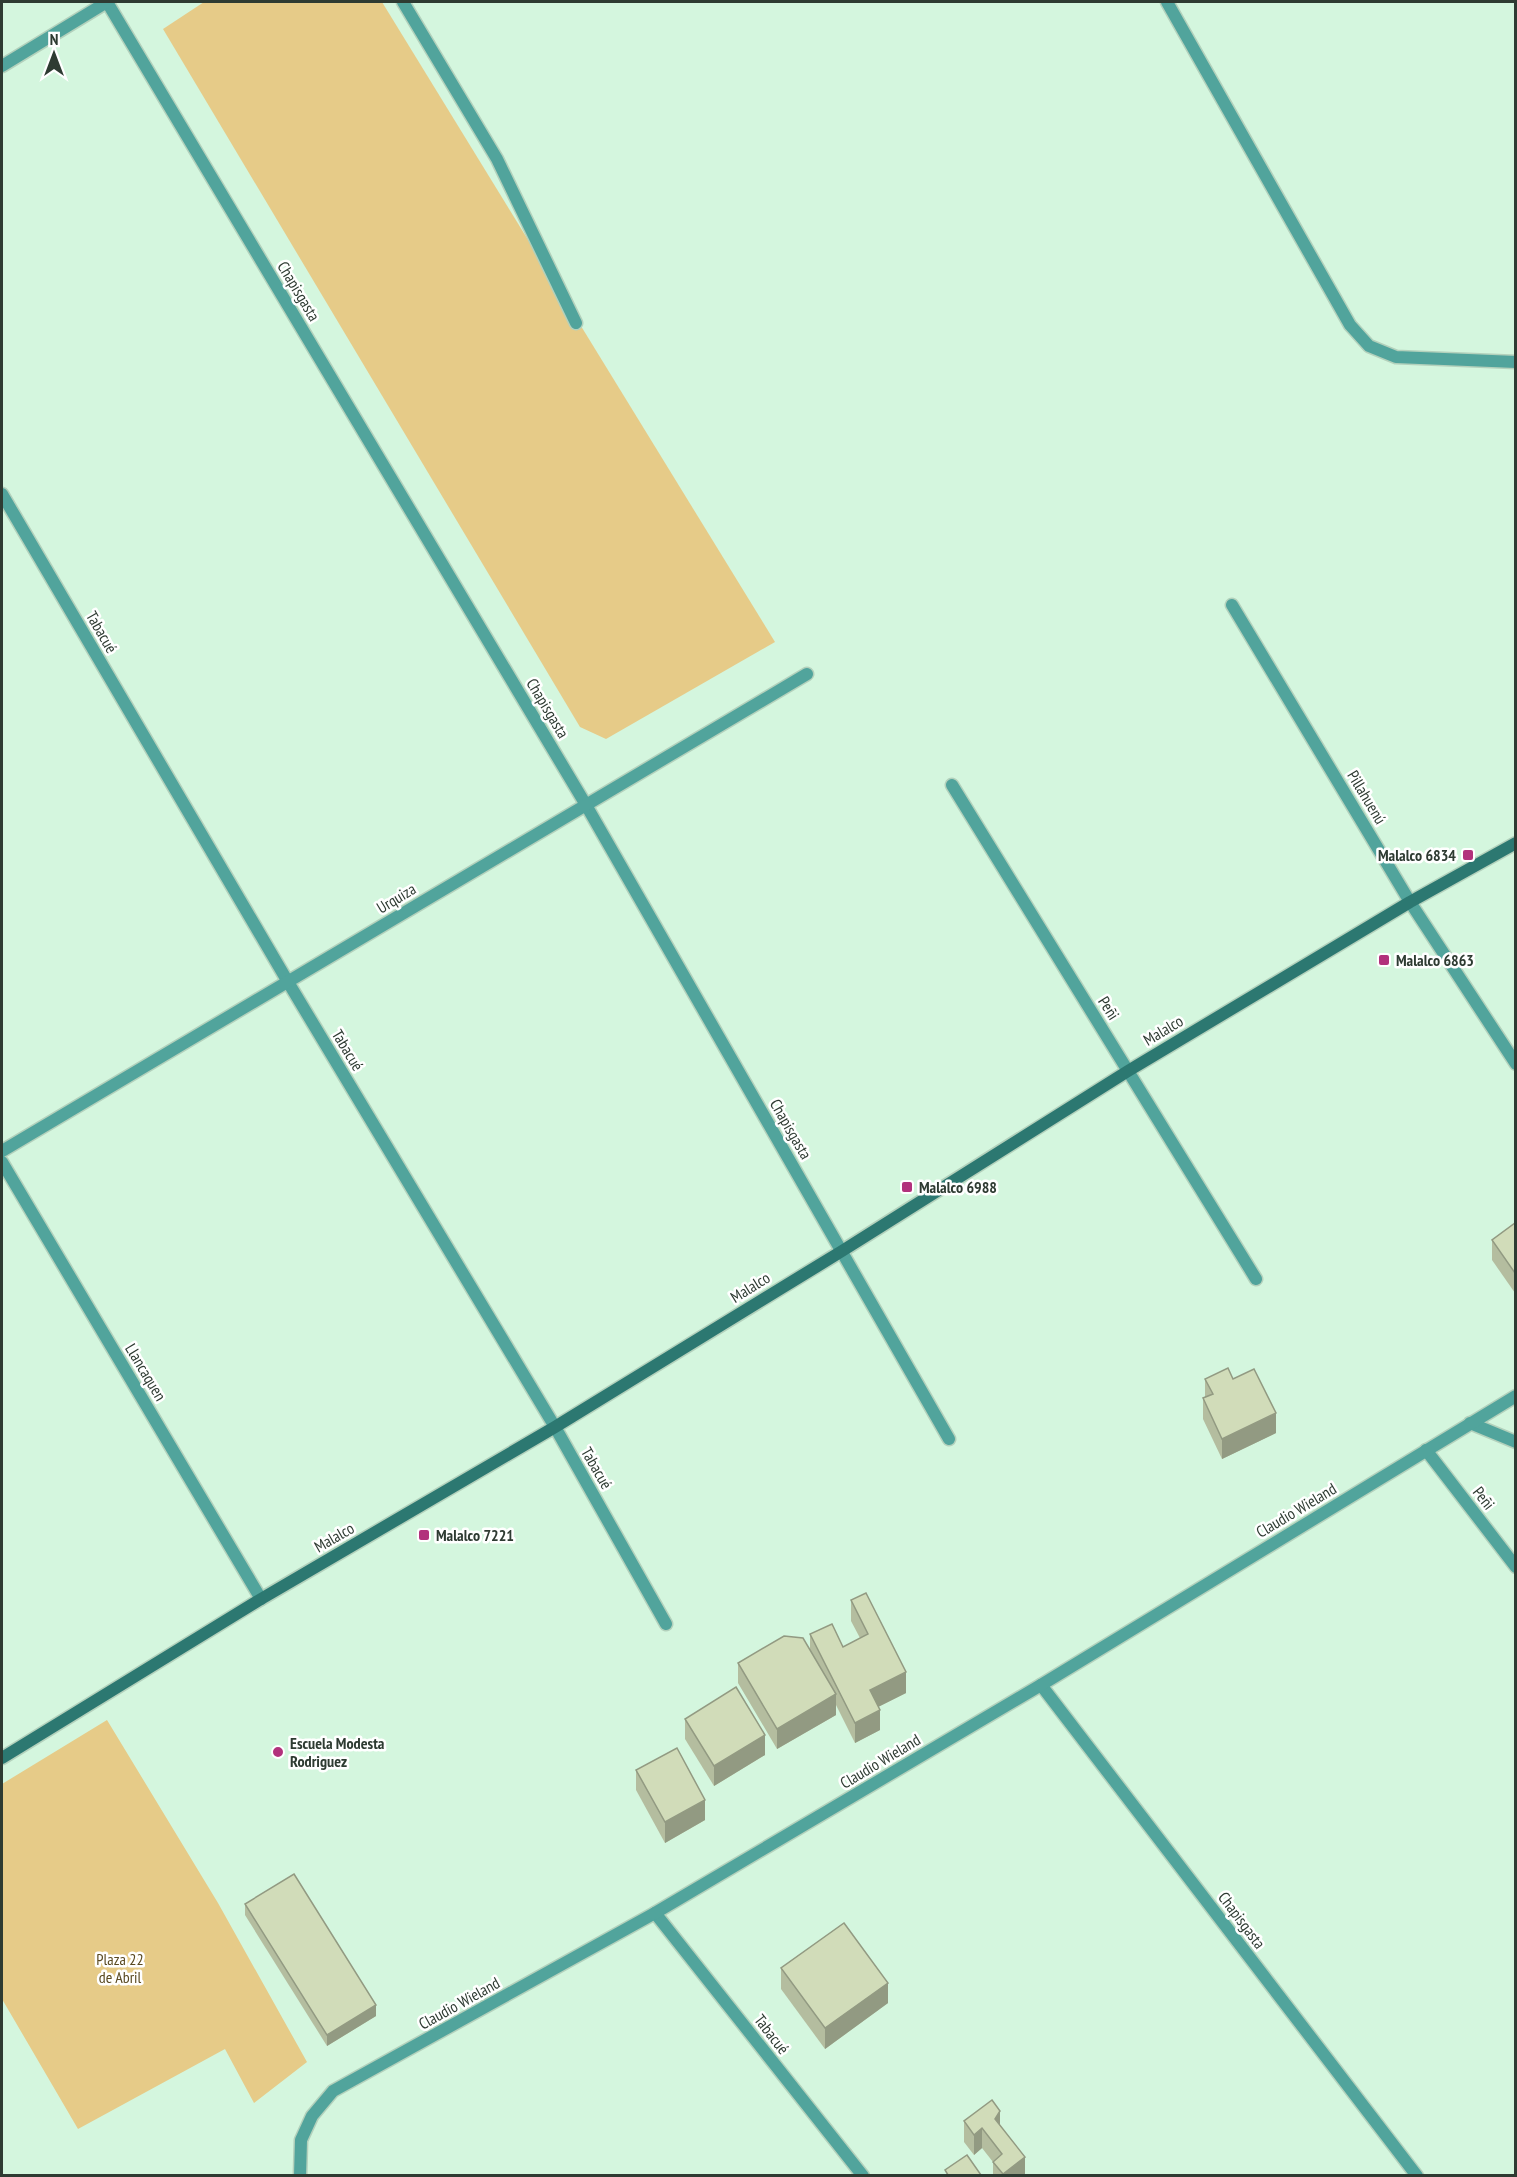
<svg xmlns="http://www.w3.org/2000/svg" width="1517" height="2177" viewBox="0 0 1517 2177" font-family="'PT Sans Narrow',sans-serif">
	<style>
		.green { fill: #e6cb88 }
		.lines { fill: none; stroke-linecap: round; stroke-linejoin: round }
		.service-casing { stroke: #b3d1bc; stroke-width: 15 }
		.minor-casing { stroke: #b3d1bc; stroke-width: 15 }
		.secondary-casing { stroke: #b3d1bc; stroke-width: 15 }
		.service { stroke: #51a49c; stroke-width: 12 }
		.minor { stroke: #51a49c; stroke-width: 12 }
		.secondary { stroke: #2c7871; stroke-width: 12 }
		.wall { fill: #b4bd9f }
		.shaded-wall { fill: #929a82 }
		.building { fill: #d1dcb9; stroke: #929a82; stroke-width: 1.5 }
		.poi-dot { fill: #b2317c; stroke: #fff; stroke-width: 2 }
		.labels { text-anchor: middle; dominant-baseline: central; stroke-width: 5; stroke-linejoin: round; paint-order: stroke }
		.street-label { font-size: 16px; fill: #2e3b32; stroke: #fff }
		.poi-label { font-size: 16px; font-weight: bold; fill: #2e3b32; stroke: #fff; text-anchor: start }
		.park-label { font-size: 16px; fill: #5a4a22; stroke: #fff }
	</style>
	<rect width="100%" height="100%" fill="#d4f6de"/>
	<g class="green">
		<polygon points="204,2 382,2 775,642 606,739 580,727 163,29"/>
		<polygon points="107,1720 218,1903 307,2062 254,2103 225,2049 78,2129 2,1999 2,1784"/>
	</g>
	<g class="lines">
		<defs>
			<polyline id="service" points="403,2 497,159 576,323"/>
			<g id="minor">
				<polyline points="107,2 586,805 949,1439"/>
				<polyline points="1167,2 1350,325 1369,346 1396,357 1516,362"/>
				<polyline points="2,66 107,2"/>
				<polyline points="2,494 288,982 555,1427 666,1624"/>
				<polyline points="1232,605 1410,902 1516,1064"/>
				<polyline points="952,785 1256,1279"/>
				<polyline points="2,1151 807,674"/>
				<polyline points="2,1162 261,1599"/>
				<polyline points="1470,1423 1516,1442"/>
				<polyline points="1426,1450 1516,1567"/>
				<polyline points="1041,1685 1417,2176"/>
				<polyline points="655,1913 863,2176"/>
				<polyline points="300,2176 301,2140 312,2116 333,2091 655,1913 1041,1685 1516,1396"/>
			</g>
			<polyline id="secondary" points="2,1758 261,1599 555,1427 842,1251 1128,1071 1410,902 1516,843"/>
		</defs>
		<use href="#service" class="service-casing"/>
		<use href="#minor" class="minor-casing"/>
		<use href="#secondary" class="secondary-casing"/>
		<use href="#service" class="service"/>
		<use href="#minor" class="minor"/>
		<use href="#secondary" class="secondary"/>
	</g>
	<g class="wall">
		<polygon points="1515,1223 1515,1293 1492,1260 1492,1240"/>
		<polygon points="1205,1379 1233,1379 1276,1433 1222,1459 1203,1419 1203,1398 1205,1397"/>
		<polygon points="851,1600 906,1693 878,1707 880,1730 855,1743 836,1705 836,1715 777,1749 738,1683 738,1663 810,1650 810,1634 843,1647 860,1638 851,1621"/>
		<polygon points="685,1719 765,1755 714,1786 685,1739"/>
		<polygon points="636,1770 705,1820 665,1843 636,1790"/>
		<polygon points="245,1904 376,2016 327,2046 245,1915"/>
		<polygon points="781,1968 888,2003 825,2049 781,1989"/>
		<polygon points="964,2121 1000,2126 1025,2175 993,2175 993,2162 982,2148 974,2155 964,2142"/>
	</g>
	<g class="shaded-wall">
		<polygon points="1276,1413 1276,1433 1222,1459 1222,1439"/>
		<polygon points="906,1672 906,1693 870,1711 870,1690"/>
		<polygon points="836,1694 836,1715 777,1749 777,1729"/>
		<polygon points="880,1710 880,1730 855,1743 855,1723"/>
		<polygon points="765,1735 765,1755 714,1786 714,1766"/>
		<polygon points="705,1800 705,1820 665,1843 665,1822"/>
		<polygon points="888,1983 888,2003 825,2049 825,2028"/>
		<polygon points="376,2005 376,2016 327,2046 327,2035"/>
		<polygon points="1000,2111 1000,2131 995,2119"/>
		<polygon points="982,2128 982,2148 974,2155 974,2135"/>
		<polygon points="1025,2157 1025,2175 1003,2175 1003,2174"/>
	</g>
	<g class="building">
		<polygon points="1515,1223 1515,1273 1492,1240"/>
		<polygon points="1228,1368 1233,1379 1254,1369 1276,1413 1222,1439 1203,1398 1213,1394 1205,1379"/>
		<polygon points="866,1593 906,1672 870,1690 880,1710 855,1723 810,1634 832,1624 843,1647 868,1634 851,1600"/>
		<polygon points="784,1636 803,1638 836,1694 777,1729 738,1663"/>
		<polygon points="736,1687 765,1735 714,1766 685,1719"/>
		<polygon points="677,1748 705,1800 665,1822 636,1770"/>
		<polygon points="294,1874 376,2005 327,2035 245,1904"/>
		<polygon points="844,1923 888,1983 825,2028 781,1968"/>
		<polygon points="992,2100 1000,2111 995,2119 1025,2157 1003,2174 993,2162 1002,2154 982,2128 974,2135 964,2121"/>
		<polygon points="967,2155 981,2175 948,2175 945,2170"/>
	</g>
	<g class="poi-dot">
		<rect x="1462" y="849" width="12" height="12" rx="3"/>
		<rect x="1378" y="954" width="12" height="12" rx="3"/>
		<rect x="901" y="1181" width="12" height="12" rx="3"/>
		<rect x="418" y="1529" width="12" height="12" rx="3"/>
		<circle cx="278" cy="1752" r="6"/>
	</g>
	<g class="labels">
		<g class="street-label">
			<text transform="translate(299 291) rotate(59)">Chapisgasta</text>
			<text transform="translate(102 632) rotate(60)">Tabacué</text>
			<text transform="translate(548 708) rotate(59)">Chapisgasta</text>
			<text transform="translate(1367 797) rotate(59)">Pillahuenú</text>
			<text transform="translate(396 898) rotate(-31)">Urquiza</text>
			<text transform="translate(1109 1008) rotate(58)">Peñi</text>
			<text transform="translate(1163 1030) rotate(-31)">Malalco</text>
			<text transform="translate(348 1050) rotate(59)">Tabacué</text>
			<text transform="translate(791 1129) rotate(60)">Chapisgasta</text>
			<text transform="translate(750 1287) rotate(-32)">Malalco</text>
			<text transform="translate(146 1372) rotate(59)">Llancaquen</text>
			<text transform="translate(597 1468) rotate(60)">Tabacué</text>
			<text transform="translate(1484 1498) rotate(52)">Peñi</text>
			<text transform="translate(1296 1510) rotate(-31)">Claudio Wieland</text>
			<text transform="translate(334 1537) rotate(-30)">Malalco</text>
			<text transform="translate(880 1761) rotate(-31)">Claudio Wieland</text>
			<text transform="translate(1242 1920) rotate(53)">Chapisgasta</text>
			<text transform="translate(459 2003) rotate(-29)">Claudio Wieland</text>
			<text transform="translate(772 2034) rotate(52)">Tabacué</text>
		</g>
		<g class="poi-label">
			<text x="1456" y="855" text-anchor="end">Malalco 6834</text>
			<text x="1396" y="960">Malalco 6863</text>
			<text x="919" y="1187">Malalco 6988</text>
			<text x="436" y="1535">Malalco 7221</text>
			<text x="290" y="1743">Escuela Modesta<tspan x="290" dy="18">Rodriguez</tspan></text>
		</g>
		<g class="park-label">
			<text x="120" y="1959">Plaza 22<tspan x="120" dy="18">de Abril</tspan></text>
		</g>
	</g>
	<rect width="1517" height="2177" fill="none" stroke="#2e3b32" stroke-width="6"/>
	<g transform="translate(54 54)" stroke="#ffffff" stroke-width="4.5" paint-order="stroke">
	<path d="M0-4.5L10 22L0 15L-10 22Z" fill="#2e3b32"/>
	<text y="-9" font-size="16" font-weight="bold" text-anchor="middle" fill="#2e3b32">N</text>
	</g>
</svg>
